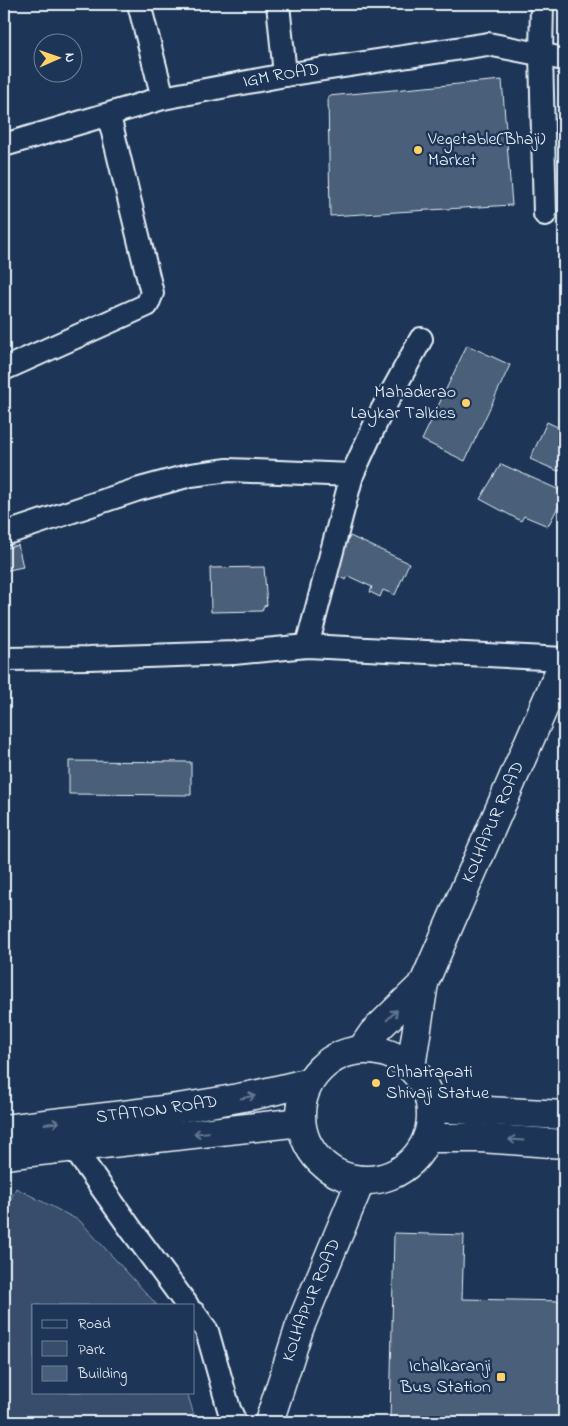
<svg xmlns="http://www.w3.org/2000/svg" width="568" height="1426" viewBox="0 0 568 1426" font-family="'Indie Flower',sans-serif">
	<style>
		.green { fill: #374d6c; stroke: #909fb2 }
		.building { fill: #495e7a; stroke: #e8f1f8 }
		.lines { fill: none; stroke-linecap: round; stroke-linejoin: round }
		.minor-casing { stroke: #e8f1f8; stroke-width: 26 }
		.secondary-casing { stroke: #e8f1f8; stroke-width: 31 }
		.primary-casing { stroke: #e8f1f8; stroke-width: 31 }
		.minor { stroke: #1d3557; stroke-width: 22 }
		.secondary { stroke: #1d3557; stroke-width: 28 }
		.primary { stroke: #1d3557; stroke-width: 28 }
		.oneway { stroke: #64778f }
		.poi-dot { fill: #ffd166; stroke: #1d3557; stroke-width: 2 }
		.labels { text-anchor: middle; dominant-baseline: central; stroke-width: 5; stroke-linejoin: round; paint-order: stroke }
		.street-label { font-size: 18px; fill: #e8f1f8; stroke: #1d3557 }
		.poi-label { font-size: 18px; fill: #e8f1f8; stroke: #1d3557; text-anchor: start }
	</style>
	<rect width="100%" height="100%" fill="#1d3557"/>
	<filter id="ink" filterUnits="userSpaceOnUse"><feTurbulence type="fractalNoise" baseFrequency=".02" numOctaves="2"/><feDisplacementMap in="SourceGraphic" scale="10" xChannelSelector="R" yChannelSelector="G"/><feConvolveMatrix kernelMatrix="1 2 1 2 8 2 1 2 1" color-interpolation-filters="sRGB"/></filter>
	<g filter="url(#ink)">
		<polygon class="green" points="16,1188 80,1221 157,1305 34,1305 34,1392 187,1392 196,1422 4,1422 4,1212"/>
		<g class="building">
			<polygon points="502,80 512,205 330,216 328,96"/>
			<polygon points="467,345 510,365 465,461 422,440"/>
			<polygon points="547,422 564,430 564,460 562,463 564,465 564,468 558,471 530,459"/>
			<polygon points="501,464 564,492 564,496 548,526 524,516 521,521 480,499"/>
			<polygon points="350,536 409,563 395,595 383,590 380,597 370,592 372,587 348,576 346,580 333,574"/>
			<polygon points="18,545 23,567 4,571 4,549"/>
			<polygon points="264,567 267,605 264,606 262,611 211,612 210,568"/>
			<polygon points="69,761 191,762 191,795 69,794"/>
			<polygon points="394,1233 464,1235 462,1299 564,1301 564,1422 390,1422"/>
		</g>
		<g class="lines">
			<defs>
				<g id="minor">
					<polyline points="139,4 163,98"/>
					<polyline points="278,4 285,75"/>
					<polyline points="542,4 541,54 545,214"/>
					<path id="s1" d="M4,145L163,98L285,75L488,44L564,59"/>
					<polyline points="4,369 147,305 152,293 109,116"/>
					<polyline points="4,534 136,490 191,475 228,470 352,475"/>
					<polyline points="307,646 352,475 380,414 421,339"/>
					<polyline points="4,659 89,658 234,653 307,646 564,659"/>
					<polyline points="73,1147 131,1229 187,1305"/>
					<polyline points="194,1313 207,1331 229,1409 235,1422"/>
				</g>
				<g id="secondary">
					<polyline points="432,1108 564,1115"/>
					<path id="s2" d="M4,1129C105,1116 210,1109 309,1082"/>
					<polyline points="427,1138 480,1138 564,1144"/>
					<polyline points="4,1155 301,1122"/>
				</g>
				<g id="primary">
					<polyline points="362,1049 373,1033 424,983"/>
					<circle cx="366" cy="1115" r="65"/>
					<path id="s3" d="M411,1067L424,983L564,661"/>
					<path id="s4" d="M269,1422L299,1329L361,1180"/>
				</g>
			</defs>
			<use href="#minor" class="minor-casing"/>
			<use href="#secondary" class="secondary-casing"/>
			<use href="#primary" class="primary-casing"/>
			<use href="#minor" class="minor"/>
			<use href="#secondary" class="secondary"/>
			<use href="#primary" class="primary"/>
		</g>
		<defs><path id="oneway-shaft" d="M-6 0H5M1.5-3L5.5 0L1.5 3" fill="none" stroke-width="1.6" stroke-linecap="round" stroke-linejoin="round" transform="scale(1.25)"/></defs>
		<g class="oneway">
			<use href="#oneway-shaft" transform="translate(392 1015) rotate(-45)"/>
			<use href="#oneway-shaft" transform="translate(248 1097) rotate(-11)"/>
			<use href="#oneway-shaft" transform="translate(52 1123) rotate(-7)"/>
			<use href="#oneway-shaft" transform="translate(201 1133) rotate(174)"/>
			<use href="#oneway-shaft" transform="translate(516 1140) rotate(-176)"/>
		</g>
	</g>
	<g class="poi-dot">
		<circle cx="418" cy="150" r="5"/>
		<circle cx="466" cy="403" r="5"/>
		<circle cx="376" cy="1083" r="5"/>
		<rect x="496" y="1372" width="10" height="10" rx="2.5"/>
	</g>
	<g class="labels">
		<g class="street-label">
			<text stroke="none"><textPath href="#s1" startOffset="286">IGM ROAD</textPath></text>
			<text stroke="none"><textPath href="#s3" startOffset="260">KOLHAPUR ROAD</textPath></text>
			<text stroke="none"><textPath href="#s2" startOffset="154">STATION ROAD</textPath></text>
			<text stroke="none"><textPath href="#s4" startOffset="129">KOLHAPUR ROAD</textPath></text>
		</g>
		<g class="poi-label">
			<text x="428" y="140">Vegetable(Bhaji)<tspan x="428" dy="21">Market</tspan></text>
			<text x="456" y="393" text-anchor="end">Mahaderao<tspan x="456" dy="21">Laykar Talkies</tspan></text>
			<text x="386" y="1073">Chhatrapati<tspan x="386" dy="21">Shivaji Statue</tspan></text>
			<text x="491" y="1367" text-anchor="end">Ichalkaranji<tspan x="491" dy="21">Bus Station</tspan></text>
		</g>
	</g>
	<rect width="568" height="1426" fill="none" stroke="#1d3557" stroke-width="20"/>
	<rect x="10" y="10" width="548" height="1406" fill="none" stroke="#e8f1f8" stroke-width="2" filter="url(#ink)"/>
	<rect x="32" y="1304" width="162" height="90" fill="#1d3557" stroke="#6e8097"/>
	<rect x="42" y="1320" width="25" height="8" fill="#1d3557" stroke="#6e8097"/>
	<text x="78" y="1328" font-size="15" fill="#e8f1f8">Road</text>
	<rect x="42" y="1341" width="25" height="15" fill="#374d6c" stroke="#6e8097"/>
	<text x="78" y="1354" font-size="15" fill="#e8f1f8">Park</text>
	<rect x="42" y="1366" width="25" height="15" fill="#495e7a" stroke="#6e8097"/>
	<text x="78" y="1378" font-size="15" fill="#e8f1f8">Building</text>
	<g transform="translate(58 58) rotate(88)"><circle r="24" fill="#1d3557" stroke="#6e8097"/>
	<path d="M0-4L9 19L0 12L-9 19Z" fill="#ffd166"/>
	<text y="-8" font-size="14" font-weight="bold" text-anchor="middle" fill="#e8f1f8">N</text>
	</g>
</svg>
